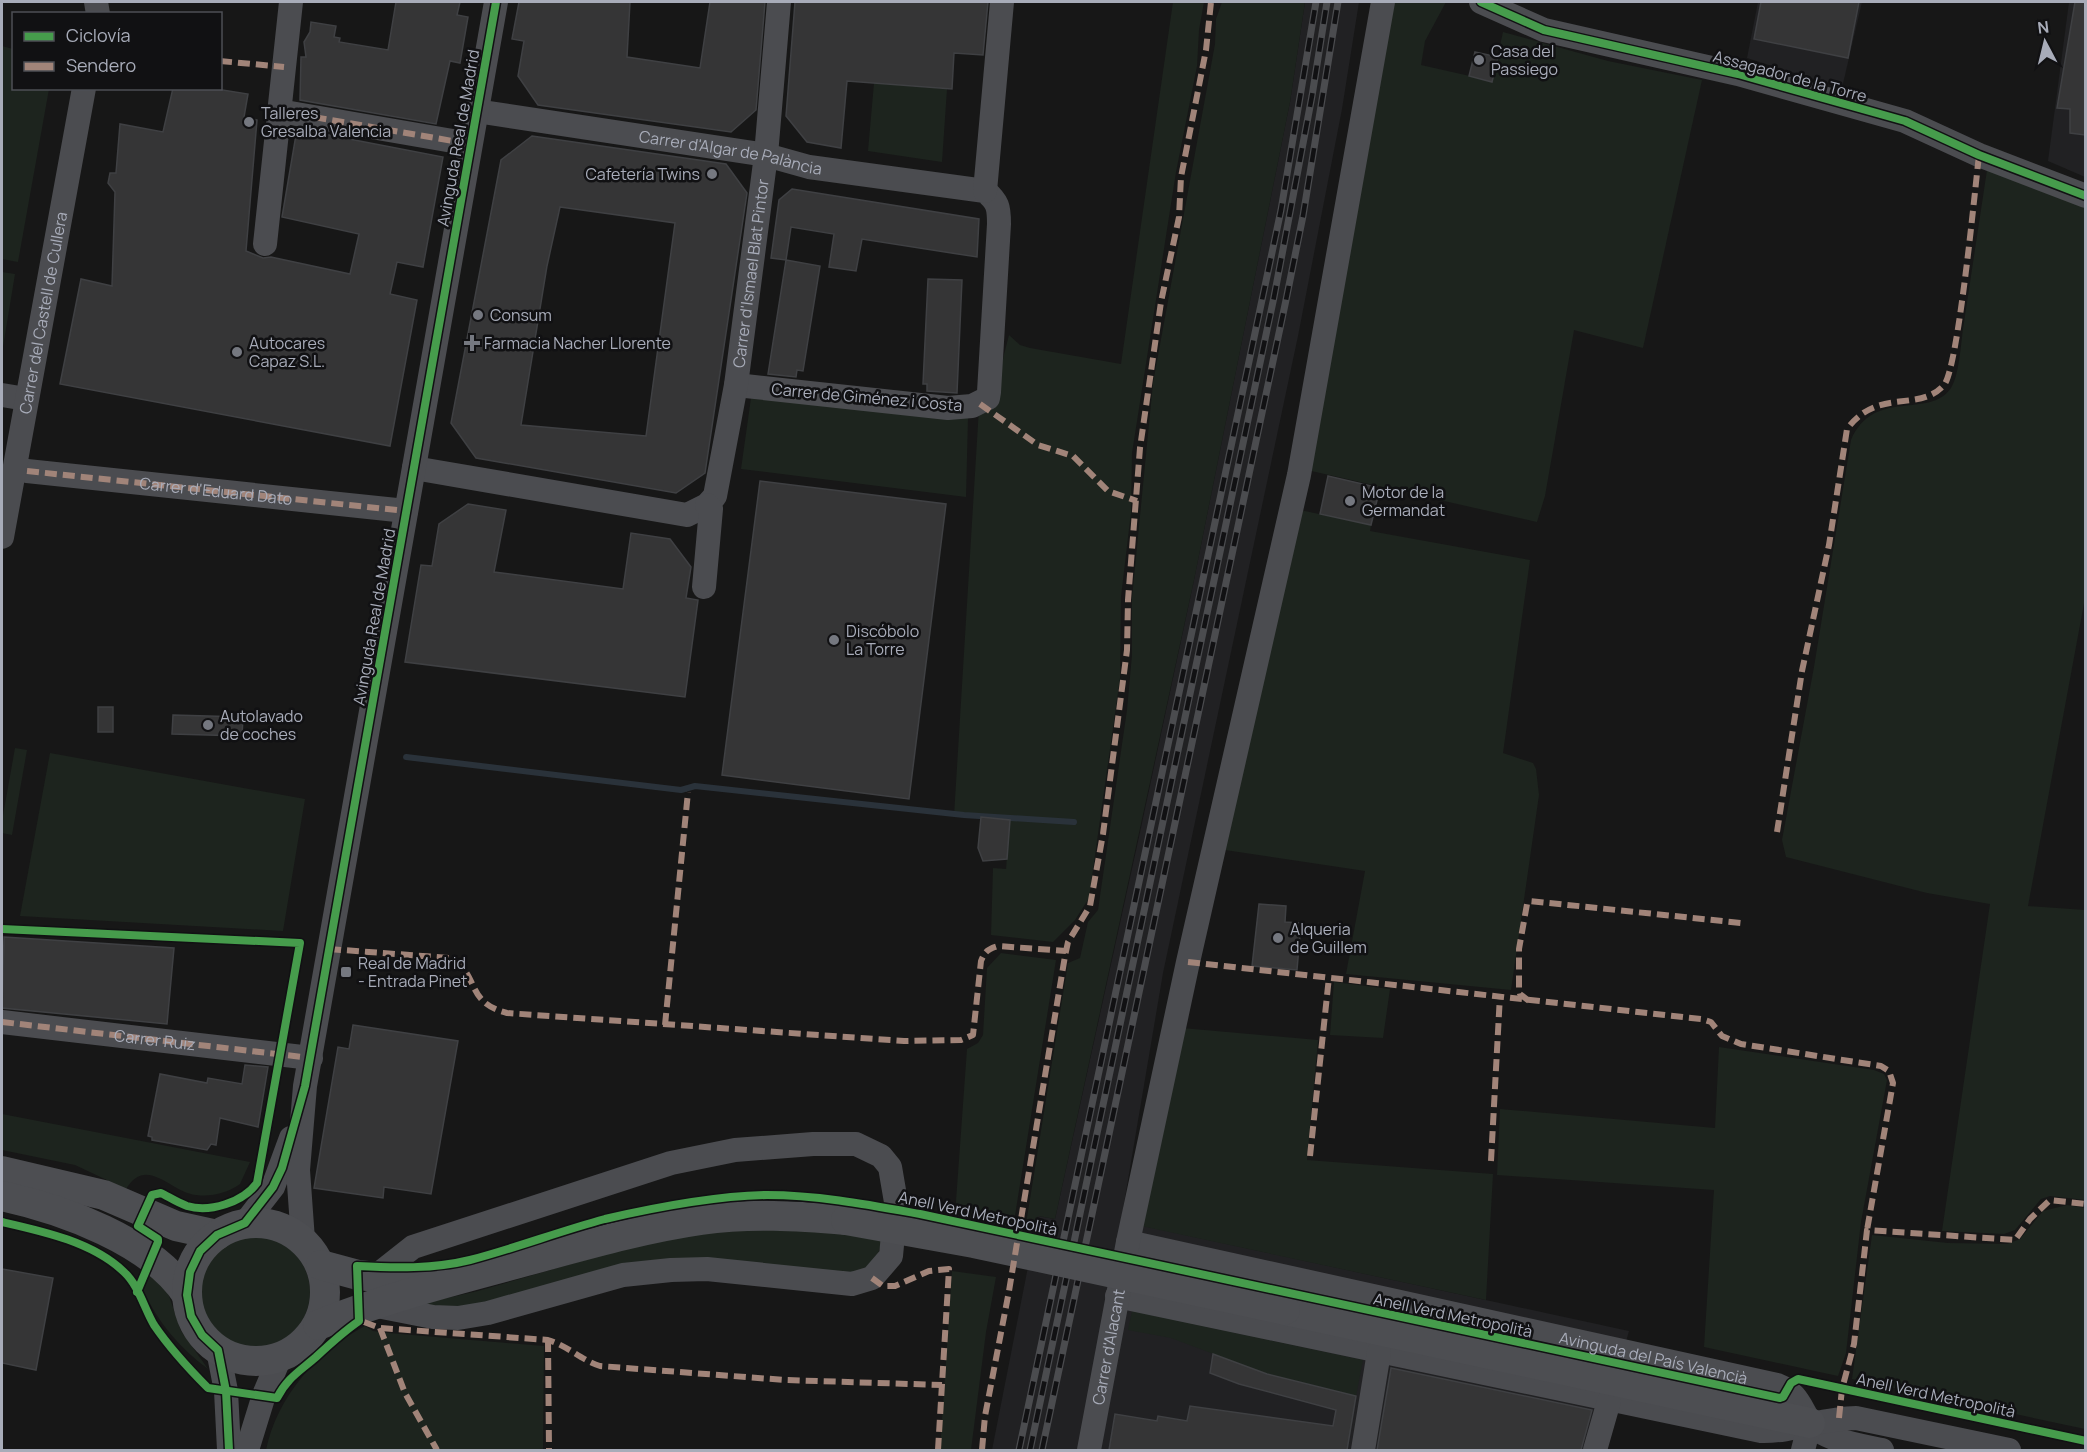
<svg xmlns="http://www.w3.org/2000/svg" width="2087" height="1452" viewBox="0 0 2087 1452" font-family="Manrope,sans-serif">
	<style>
		.built { fill: #212123 }
		.green { fill: #1d241e }
		.lines { fill: none; stroke-linecap: round; stroke-linejoin: round }
		.stream { stroke: #2a323a; stroke-width: 6 }
		.building { fill: #353536; stroke: #3f4043; stroke-width: 1.5; fill-rule: evenodd }
		.minor { stroke: #4b4c50; stroke-width: 24 }
		.major { stroke: #4d4e52; stroke-width: 30 }
		.rail-casing { stroke: #4b4c4f; stroke-width: 7 }
		.rail { stroke: #111113; stroke-width: 4.5; stroke-dasharray: 14; stroke-linecap: butt }
		.major-bridge { stroke: #4d4e52; stroke-width: 30 }
		.quiet { stroke: #a18479; stroke-width: 6; stroke-dasharray: 12 6; stroke-linecap: butt }
		.cycleway-casing { stroke: #111113; stroke-width: 11 }
		.cycleway { stroke: #469c4c; stroke-width: 8 }
		.poi-dot { fill: #757880; stroke: #111113; stroke-width: 2 }
		.labels { text-anchor: middle; dominant-baseline: central; stroke-width: 5; stroke-linejoin: round; paint-order: stroke }
		.poi-label { font-size: 16px; fill: #a8acb9; stroke: #111113; text-anchor: start }
		.street-label { font-size: 16px; fill: #a8acb9; stroke: #111113 }
	</style>
	<rect width="100%" height="100%" fill="#171717"/>
	<g class="built">
		<polygon points="1305,2 1359,2 1342,109 1298,336 1163,973 1121,1221 1629,1331 1595,1450 992,1450 1038,1216 1055,1219 1139,837 1194,580 1290,102"/>
		<polygon points="1758,2 1862,2 1842,88 1747,58"/>
		<polygon points="2069,2 2085,2 2085,177 2048,161"/>
	</g>
	<g class="green">
		<polygon points="1173,2 1204,2 1199,30 1197,66 1176,172 1132,453 1131,512 1121,597 1120,678 1089,898 1075,920 1053,942 991,935 993,868 1006,869 1010,820 954,816 979,408 993,398 1009,335 1020,345 1030,348 1121,364"/>
		<polygon points="1222,2 1305,2 1290,102 1194,580 1055,1219 1038,1216 1035,1232 1025,1230 1068,963 1080,958 1088,922 1098,910 1127,710 1132,655 1132,598 1153,383 1215,44 1216,19"/>
		<polygon points="1392,2 1446,2 1425,41 1421,65 1492,81 1503,32 1608,61 1702,80 1643,348 1574,330 1545,496 1537,522 1307,470"/>
		<polygon points="2,46 13,49 14,88 49,89 18,262 2,259"/>
		<polygon points="874,83 947,89 942,162 868,151"/>
		<path d="M1987,170L2085,207V598L2028,906L2085,910V1200L2050,1196L2041,1199L2015,1230L2004,1234L1942,1231L1990,904L1927,893L1786,857L1782,840L1814,667L1851,440C1874,387 1929,420 1951,388C1959,376 1961,343 1963,329C1971,276 1979,223 1987,170Z"/>
		<polygon points="2,272 15,274 2,353"/>
		<polygon points="751,398 968,418 966,497 741,469"/>
		<polygon points="1300,510 1371,525 1370,531 1530,560 1503,753 1533,763 1536,769 1539,795 1511,990 1346,974 1365,871 1225,850"/>
		<polygon points="15,748 27,750 12,835 2,833 2,821"/>
		<polygon points="50,753 305,799 283,931 20,916"/>
		<polygon points="1001,953 1056,960 1013,1228 955,1215 967,1049 978,1043 983,1035 987,968"/>
		<polygon points="1334,982 1390,989 1383,1038 1330,1035"/>
		<polygon points="1182,1028 1318,1040 1307,1160 1493,1174 1486,1300 1141,1226"/>
		<polygon points="1719,1047 1874,1070 1884,1074 1887,1080 1861,1222 1846,1353 1838,1376 1704,1347 1714,1190 1497,1175 1500,1109 1715,1128"/>
		<path d="M2,1114L250,1162L240,1184C227,1193 212,1197 196,1195C170,1192 147,1155 126,1189L75,1165L2,1150Z"/>
		<polygon points="2067,1205 2085,1208 2085,1429 1852,1379 1872,1235 1948,1243 2007,1244 2020,1239 2043,1211"/>
		<polygon points="806,1229 882,1240 877,1258 866,1271 843,1275 753,1266 486,1306 407,1307 478,1291 623,1249 709,1232"/>
		<circle cx="254" cy="1292" r="56"/>
		<polygon points="952,1271 996,1277 986,1332 971,1450 940,1450"/>
		<path d="M151,1272L168,1293L181,1331L208,1369C180,1348 158,1323 143,1290Z"/>
		<polygon points="1132,1311 1363,1360 1356,1396 1267,1374 1171,1338 1128,1330"/>
		<path d="M365,1326L373,1331L389,1333L544,1346L543,1450H266C277,1397 317,1351 365,1326Z"/>
	</g>
	<g class="lines">
		<polyline class="stream" points="406,757 681,790 695,786 964,815 1074,822"/>
	</g>
	<g class="building">
		<polygon points="396,2 460,2 457,15 468,17 460,63 450,61 436,124 300,100 301,57 306,57 304,42 310,32 311,22 336,26 334,37 340,38 339,42 388,50"/>
		<polygon points="519,2 630,2 627,57 700,68 710,2 765,2 756,110 731,132 538,105 518,76 524,41 512,39"/>
		<polygon points="795,2 988,2 983,55 954,53 952,89 847,81 841,148 807,142 786,116"/>
		<polygon points="1761,2 1859,2 1848,58 1754,39"/>
		<polygon points="2075,2 2085,2 2085,135 2070,133 2070,109 2057,108"/>
		<polygon points="1475,52 1498,57 1492,82 1469,76"/>
		<polygon points="173,88 210,88 248,94 244,117 257,120 246,251 263,258 271,257 350,274 359,234 282,217 297,129 443,157 423,267 397,262 390,294 417,300 390,446 60,384 81,279 112,286 115,192 108,183 110,173 116,173 120,124 163,132"/>
		<path d="M532,136L726,164L747,193L705,473L676,493L476,458L451,423L501,160ZM560,207L675,223L646,436L521,425L547,266Z"/>
		<polygon points="792,189 979,219 977,257 862,239 856,271 829,267 834,234 791,227 786,260 771,258 779,200"/>
		<polygon points="786,260 820,266 803,371 797,370 796,377 768,374"/>
		<polygon points="928,279 962,280 957,393 927,391 927,384 923,384"/>
		<polygon points="1328,476 1380,488 1371,525 1320,514"/>
		<polygon points="760,481 946,504 909,799 722,775"/>
		<polygon points="468,504 506,510 494,572 623,589 631,533 670,539 691,567 686,598 698,600 685,697 405,662 421,565 432,566 439,524"/>
		<rect x="98" y="707" width="15" height="25"/>
		<polygon points="173,715 243,717 242,736 172,734"/>
		<polygon points="981,817 1010,820 1007,859 983,861 978,848"/>
		<polygon points="1259,904 1286,906 1285,922 1301,923 1297,970 1252,966"/>
		<polygon points="4,937 174,948 167,1024 2,1008"/>
		<polygon points="353,1025 458,1041 431,1194 384,1187 383,1198 314,1188 338,1047 349,1049"/>
		<polygon points="245,1065 268,1067 258,1127 220,1118 216,1145 211,1144 207,1150 152,1140 152,1137 148,1136 160,1074 207,1083 208,1078 242,1084"/>
		<polygon points="2,1269 53,1278 36,1370 2,1363"/>
		<polygon points="1213,1354 1267,1374 1356,1396 1347,1450 1109,1450 1115,1414 1157,1421 1158,1416 1187,1421 1190,1406 1333,1426 1336,1410 1239,1384 1210,1373"/>
		<polygon points="1391,1368 1592,1410 1581,1450 1377,1450"/>
	</g>
	<g class="lines">
		<g class="minor">
			<polyline points="96,2 98,14"/>
			<polyline points="1481,2 1544,30 1738,74 1905,121 1979,155 2086,196"/>
			<polyline points="279,111 470,144"/>
			<path id="s1" d="M476,111L766,155L809,167L985,191C998,202 999,207 999,224L989,392L988,398L972,406L948,408L736,385"/>
			<polyline points="985,191 1002,2"/>
			<polyline points="265,244 291,2"/>
			<polyline points="2,395 26,399"/>
			<path id="s2" d="M414,468L687,515L707,505L715,496L736,385L766,155L779,2"/>
			<polyline points="27,471 406,511"/>
			<path id="s3" d="M2,537L84,88"/>
			<polyline points="704,587 711,509 707,505"/>
			<polyline points="2,1022 311,1058"/>
			<polyline points="245,1223 273,1187 291,1138"/>
			<polyline points="303,1240 298,1170 305,1086 496,2"/>
			<path id="s4" d="M1128,1242L1777,1385C1797,1393 1799,1404 1810,1422C1821,1440 1863,1446 1882,1450"/>
			<path d="M1117,1296L1761,1431C1793,1432 1823,1418 1856,1418L2009,1450"/>
			<polyline points="372,1305 433,1317 458,1318 488,1313 623,1275 671,1270 707,1269 852,1284 872,1278 891,1256 896,1202 890,1167 881,1156 856,1144 813,1144 735,1150 671,1163 413,1247 375,1277"/>
			<polyline points="218,1350 226,1391 229,1450"/>
			<polyline points="247,1450 264,1395 280,1357"/>
			<path id="s5" d="M1089,1450L1128,1242L1188,962L1299,475L1383,2"/>
			<polyline points="1363,1450 1379,1352"/>
			<polyline points="1595,1450 1609,1401"/>
			<polyline points="1803,1450 1810,1423"/>
		</g>
		<g class="major">
			<polyline points="2,1171 104,1195 176,1226 217,1235"/>
			<path d="M2,1196C62,1209 152,1241 187,1295"/>
			<circle cx="256" cy="1292" r="69"/>
			<polyline points="321,1265 358,1275 425,1282"/>
			<polyline points="1285,1310 1810,1423"/>
			<path d="M318,1325C383,1299 451,1281 519,1263C579,1247 639,1229 701,1220C749,1213 798,1216 846,1220"/>
		</g>
		<defs>
			<g id="rail">
				<polyline points="1019,1450 1281,210 1316,2"/>
				<polyline points="1030,1450 1274,297 1312,96 1327,2"/>
				<polyline points="1042,1450 1286,300 1303,216 1338,2"/>
			</g>
		</defs>
		<use href="#rail" class="rail-casing"/>
		<use href="#rail" class="rail"/>
		<polyline class="major-bridge" points="846,1220 974,1243 1285,1310"/>
		<g class="quiet">
			<polyline points="220,61 284,67"/>
			<polyline points="279,111 470,144"/>
			<polyline points="980,404 1038,445 1073,456 1108,491 1137,501"/>
			<path id="s6" d="M27,471L406,511"/>
			<path d="M1777,832L1802,671L1829,545L1847,429C1878,387 1919,413 1944,385C1958,369 1975,189 1979,155"/>
			<path d="M329,949L450,958C481,975 464,1002 507,1013L904,1041L961,1040L973,1035L981,961C985,951 988,949 998,946L1066,951"/>
			<polyline points="1188,962 1701,1019 1711,1022 1722,1036 1741,1044 1881,1066 1889,1071 1893,1083 1867,1230"/>
			<polyline points="1529,1001 1520,994 1519,989 1519,949 1527,904 1530,901 1741,923"/>
			<path id="s7" d="M2,1022L311,1058"/>
			<polyline points="665,1025 688,792"/>
			<polyline points="1310,1156 1329,977"/>
			<polyline points="1491,1161 1500,995"/>
			<polyline points="872,1278 883,1286 895,1286 929,1271 949,1269 938,1450"/>
			<path d="M364,1322L380,1328L548,1340C568,1346 581,1360 600,1366L785,1380L942,1385"/>
			<polyline points="380,1328 405,1393 437,1450"/>
			<polyline points="548,1340 549,1450"/>
			<polyline points="1839,1418 1842,1389 1854,1344 1867,1230 2015,1240 2030,1219 2050,1200 2086,1204"/>
			<polyline points="982,1450 985,1416 1009,1291 1065,956 1068,942 1090,906 1103,834 1127,650 1128,600 1140,448 1161,302 1179,217 1181,177 1206,50 1211,2"/>
		</g>
		<defs>
			<g id="cycleway">
				<polyline points="1481,2 1544,30 1738,74 1905,121 1979,155 2086,196"/>
				<path d="M2,929L300,943L257,1183C243,1202 210,1213 187,1206C178,1203 169,1197 161,1193L152,1195L138,1226L158,1239V1242L137,1292"/>
				<path d="M2,1222C42,1231 93,1242 124,1272C139,1286 144,1308 154,1325C169,1347 189,1369 208,1388L277,1398C287,1378 300,1371 316,1357C330,1344 343,1332 359,1321L357,1266C394,1268 434,1269 470,1260C516,1248 560,1231 605,1219C657,1207 714,1196 767,1195C818,1195 870,1205 920,1214L1780,1398L1783,1397L1791,1383L1798,1379L2086,1441"/>
				<polyline points="229,1450 226,1391 218,1350 202,1335 191,1316 187,1295 190,1272 200,1251 217,1235 245,1223 273,1187 282,1168 305,1086 496,2"/>
			</g>
		</defs>
		<use href="#cycleway" class="cycleway-casing"/>
		<use href="#cycleway" class="cycleway"/>
	</g>
	<g class="poi-dot">
		<circle cx="1479" cy="60" r="6"/>
		<circle cx="249" cy="122" r="6"/>
		<circle cx="712" cy="174" r="6"/>
		<circle cx="478" cy="315" r="6"/>
		<path d="M469 334h6v6h6v6h-6v6h-6v-6h-6v-6h6z"/>
		<circle cx="237" cy="352" r="6"/>
		<circle cx="1350" cy="501" r="6"/>
		<circle cx="834" cy="640" r="6"/>
		<circle cx="208" cy="725" r="6"/>
		<circle cx="1278" cy="938" r="6"/>
		<rect x="340" y="966" width="12" height="12" rx="3"/>
	</g>
	<g class="labels">
		<g class="poi-label">
			<text x="1491" y="51">Casa del<tspan x="1491" dy="18">Passiego</tspan></text>
			<text x="261" y="113">Talleres<tspan x="261" dy="18">Gresalba Valencia</tspan></text>
			<text x="700" y="174" text-anchor="end">Cafetería Twins</text>
			<text x="490" y="315">Consum</text>
			<text x="249" y="343">Autocares<tspan x="249" dy="18">Capaz S.L.</tspan></text>
			<text x="484" y="343">Farmacia Nacher Llorente</text>
			<text x="1362" y="492">Motor de la<tspan x="1362" dy="18">Germandat</tspan></text>
			<text x="846" y="631">Discóbolo<tspan x="846" dy="18">La Torre</tspan></text>
			<text x="220" y="716">Autolavado<tspan x="220" dy="18">de coches</tspan></text>
			<text x="1290" y="929">Alqueria<tspan x="1290" dy="18">de Guillem</tspan></text>
			<text x="358" y="963">Real de Madrid<tspan x="358" dy="18">- Entrada Pinet</tspan></text>
		</g>
		<g class="street-label">
			<text transform="translate(1790 76) rotate(15)">Assagador de la Torre</text>
			<text transform="translate(458 138) rotate(-80)">Avinguda Real de Madrid</text>
			<text stroke="none"><textPath href="#s1" startOffset="258">Carrer d'Algar de Palància</textPath></text>
			<text stroke="none"><textPath href="#s2" startOffset="537">Carrer d'Ismael Blat Pintor</textPath></text>
			<text stroke="none"><textPath href="#s3" startOffset="228">Carrer del Castell de Cullera</textPath></text>
			<text transform="translate(867 397) rotate(5)">Carrer de Giménez i Costa</text>
			<text stroke="none"><textPath href="#s6" startOffset="190">Carrer d'Eduard Dato</textPath></text>
			<text transform="translate(374 617) rotate(-80)">Avinguda Real de Madrid</text>
			<text stroke="none"><textPath href="#s7" startOffset="154">Carrer Ruiz</textPath></text>
			<text transform="translate(978 1213) rotate(12)">Anell Verd Metropolità</text>
			<text transform="translate(1453 1315) rotate(12)">Anell Verd Metropolità</text>
			<text stroke="none"><textPath href="#s5" startOffset="105">Carrer d'Alacant</textPath></text>
			<text stroke="none"><textPath href="#s4" startOffset="538">Avinguda del País Valencià</textPath></text>
			<text transform="translate(1936 1395) rotate(12)">Anell Verd Metropolità</text>
		</g>
	</g>
	<rect width="2087" height="1452" fill="none" stroke="#a8acb9" stroke-width="6"/>
	<rect x="12" y="12" width="210" height="78" fill="#111113" stroke="#4d4f55" stroke-width="1.5"/>
	<rect x="24" y="32" width="30" height="9" fill="#469c4c" stroke="#4d4f55" stroke-width="1.5"/>
	<text x="66" y="42" font-size="18" fill="#a8acb9">Ciclovía</text>
	<rect x="24" y="62" width="30" height="9" fill="#a18479" stroke="#4d4f55" stroke-width="1.5"/>
	<text x="66" y="72" font-size="18" fill="#a8acb9">Sendero</text>
	<g transform="translate(2045 42) rotate(353)" stroke="#111113" stroke-width="4.5" paint-order="stroke">
	<path d="M0-4.5L10 22L0 15L-10 22Z" fill="#a8acb9"/>
	<text y="-9" font-size="16" font-weight="bold" text-anchor="middle" fill="#a8acb9">N</text>
	</g>
</svg>
